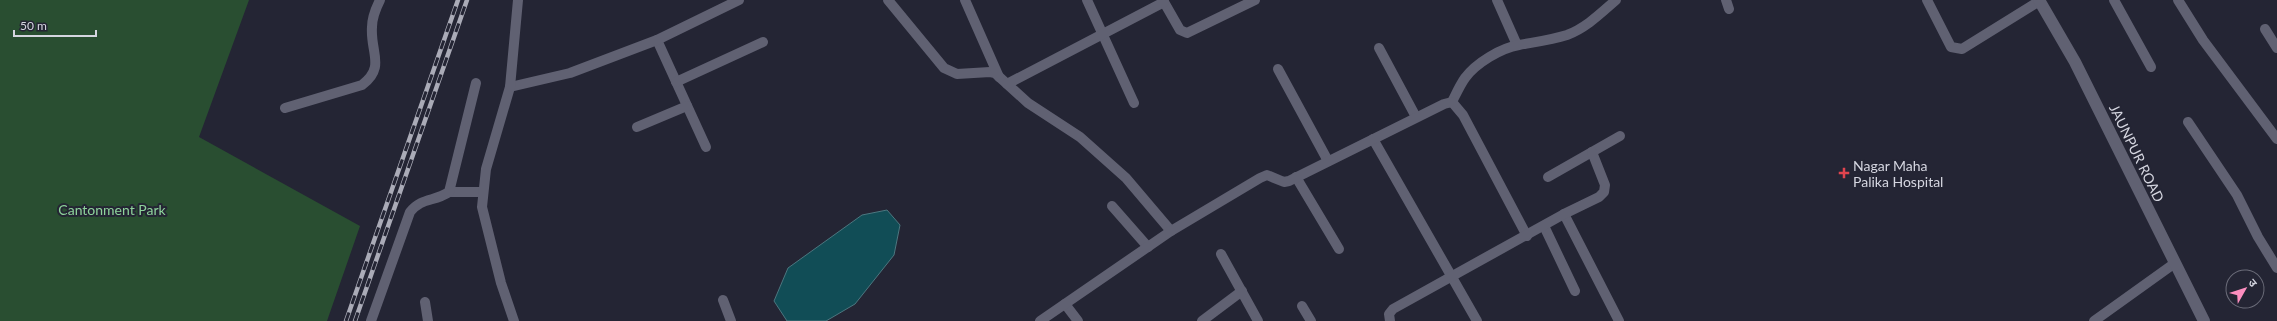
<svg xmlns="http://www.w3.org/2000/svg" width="2277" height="321" viewBox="0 0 2277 321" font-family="Lato,'Noto Sans Devanagari',sans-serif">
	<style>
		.green { fill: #294e31 }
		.water { fill: #114d56; stroke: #4c767f }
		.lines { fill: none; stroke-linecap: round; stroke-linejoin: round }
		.street { stroke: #606172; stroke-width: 10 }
		.secondary { stroke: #606172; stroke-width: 12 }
		.rail-casing { stroke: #aaabb7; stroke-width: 4.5 }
		.rail { stroke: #242534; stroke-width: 3; stroke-dasharray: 9; stroke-linecap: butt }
		.health-dot { fill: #e0444e; stroke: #242534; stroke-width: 1.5 }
		.labels { text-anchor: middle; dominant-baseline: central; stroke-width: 4; stroke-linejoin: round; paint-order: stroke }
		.street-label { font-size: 14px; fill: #d5d6e0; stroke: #242534 }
		.poi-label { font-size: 14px; fill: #d5d6e0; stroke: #242534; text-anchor: start }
		.park-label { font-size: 14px; fill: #8ed39b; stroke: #242534 }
	</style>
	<rect width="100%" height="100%" fill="#242534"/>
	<polygon class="green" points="0,0 249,0 199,137 360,226 327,321 0,321"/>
	<polygon class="water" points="887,210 900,225 894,255 855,304 826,321 787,321 774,301 788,268 862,215"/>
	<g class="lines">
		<g class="street">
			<polyline points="888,0 944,68 957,74 990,72 995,73 1028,103 1080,137 1126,178 1171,231"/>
			<polyline points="965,0 999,77"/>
			<polyline points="1087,0 1134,103"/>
			<polyline points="1497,0 1517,45"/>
			<polyline points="1726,0 1729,9"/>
			<polyline points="1927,0 1951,47 1962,49 2041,0"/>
			<polyline points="2114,0 2151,67"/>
			<polyline points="2178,0 2203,40 2277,139"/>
			<polyline points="1164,2 1180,30 1187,33 1255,0"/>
			<polyline points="2265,29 2277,48"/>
			<polyline points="657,40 706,147"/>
			<polyline points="1379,48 1416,117"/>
			<polyline points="1278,69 1328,161"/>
			<polyline points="676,82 763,42"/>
			<polyline points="1007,84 1164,2 1163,0"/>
			<polyline points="510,87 570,73 657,40 739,0"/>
			<path d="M1452,102C1456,94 1460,85 1465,78C1476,63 1501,48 1519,45C1535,42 1551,40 1567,35C1586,28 1601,13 1616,0"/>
			<path d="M285,108L362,85C386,67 370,52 372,27C372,18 376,8 380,0"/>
			<polyline points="2188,122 2237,195 2258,237 2277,268"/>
			<polyline points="637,127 687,106"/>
			<polyline points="1373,139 1477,321"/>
			<polyline points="1296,177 1339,249"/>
			<polyline points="1548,177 1620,136"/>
			<polyline points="449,192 483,192"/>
			<polyline points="1112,206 1148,247"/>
			<polyline points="1564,214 1619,321"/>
			<polyline points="1544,226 1575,291"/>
			<polyline points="1221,254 1258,321"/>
			<polyline points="723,300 731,321"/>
			<polyline points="425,302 428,321"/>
			<polyline points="1065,304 1078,321"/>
			<polyline points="1302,306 1311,321"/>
			<path d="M371,321L410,212C422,197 434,202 449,192L476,83"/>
			<polyline points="514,321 501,283 482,207 486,169 510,87 518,0"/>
			<polyline points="1040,321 1171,231 1260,178 1267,175 1284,182 1289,181 1444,104 1452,102 1463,115 1527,236"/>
			<polyline points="1202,321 1242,291"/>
			<polyline points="1390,321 1389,314 1393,309 1564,214 1599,197 1604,192 1605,185 1592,152"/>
			<polyline points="2094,321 2175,263"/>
		</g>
		<polyline class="secondary" points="2039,0 2075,62 2204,321"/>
		<defs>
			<g id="rail">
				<polyline points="346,321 458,0"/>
				<polyline points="355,321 467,0"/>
			</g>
		</defs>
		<use href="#rail" class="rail-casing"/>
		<use href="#rail" class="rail"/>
	</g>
	<path class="health-dot" d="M1842 167h4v4h4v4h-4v4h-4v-4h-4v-4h4z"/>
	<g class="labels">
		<g class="street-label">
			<text transform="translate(2137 153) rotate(64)">JAUNPUR ROAD</text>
		</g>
		<g class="poi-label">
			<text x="1853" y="165">Nagar Maha<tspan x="1853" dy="16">Palika Hospital</tspan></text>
		</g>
		<g class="park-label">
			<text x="112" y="209">Cantonment Park</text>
		</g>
	</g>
	<g transform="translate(2245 289) rotate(51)"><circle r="19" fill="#242534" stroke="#6b6c79"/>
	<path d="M0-3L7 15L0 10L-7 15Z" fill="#fd8ebf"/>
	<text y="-6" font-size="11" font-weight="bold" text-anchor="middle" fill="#d5d6e0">उ</text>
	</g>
	<path d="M14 30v6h82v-6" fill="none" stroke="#d5d6e0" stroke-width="2"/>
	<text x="20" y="30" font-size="12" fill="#d5d6e0" stroke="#242534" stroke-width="3" paint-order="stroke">50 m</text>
</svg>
